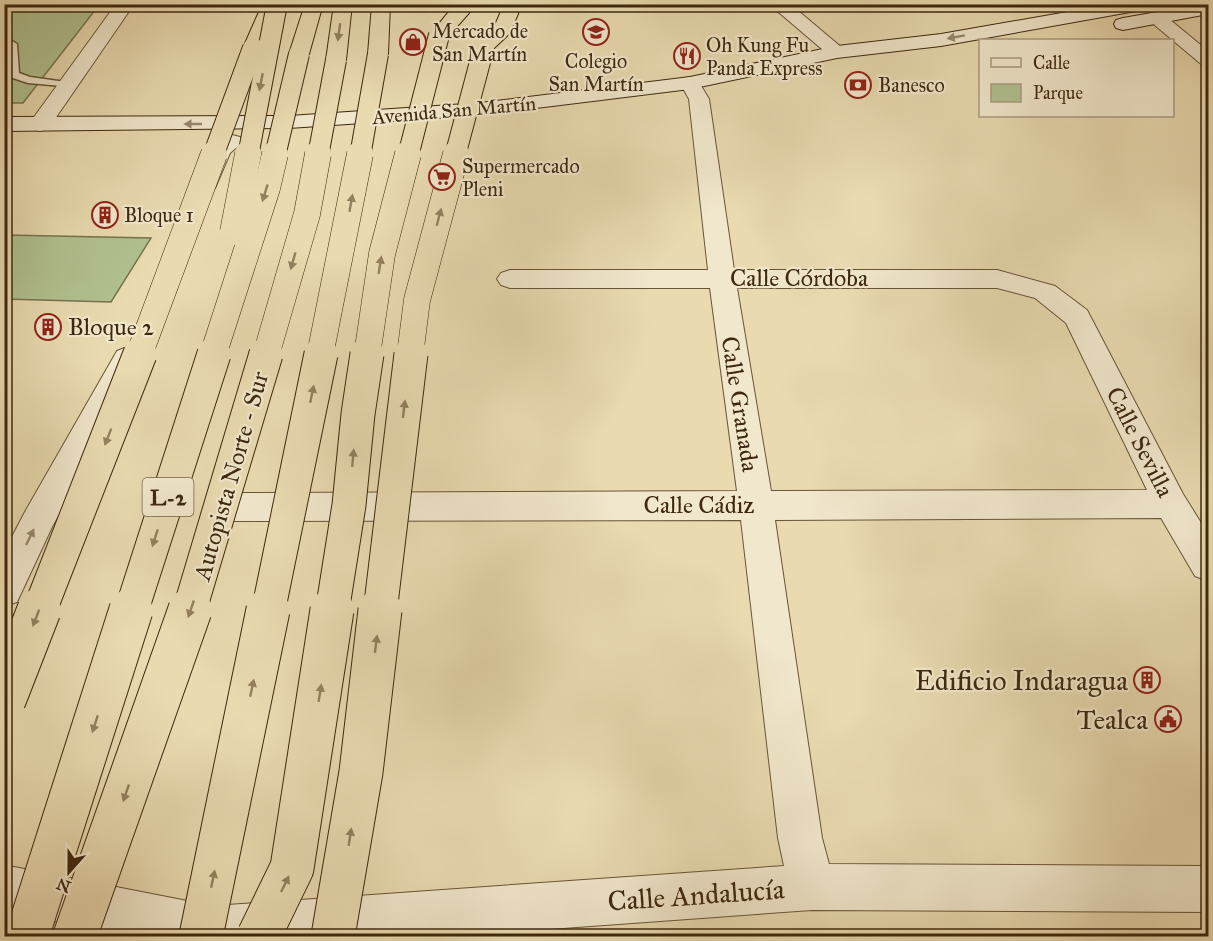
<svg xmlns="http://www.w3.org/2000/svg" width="1213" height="941" viewBox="0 0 1213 941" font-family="'IM FELL Great Primer',serif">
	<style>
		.green { fill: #b1c190; stroke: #78744f; stroke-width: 1.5 }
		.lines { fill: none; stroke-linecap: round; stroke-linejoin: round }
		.lane-casing { stroke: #695436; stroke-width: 3 }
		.street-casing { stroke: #695436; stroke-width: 2 }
		.secondary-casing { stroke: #3e280e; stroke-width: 2 }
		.highway-casing { stroke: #3e280e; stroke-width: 2 }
		.lane { fill: #f1e7cc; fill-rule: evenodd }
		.street { fill: #f1e7cc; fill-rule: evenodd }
		.secondary { fill: #f1e7cc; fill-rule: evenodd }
		.highway { fill: #e9dab0; fill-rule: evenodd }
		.highway-bridge-far3-casing { stroke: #3e280e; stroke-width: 22; stroke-linecap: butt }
		.highway-bridge-far2-casing { stroke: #3e280e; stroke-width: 27; stroke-linecap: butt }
		.highway-bridge-far1-casing { stroke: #3e280e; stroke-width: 35; stroke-linecap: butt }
		.highway-bridge-casing { stroke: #3e280e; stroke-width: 45; stroke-linecap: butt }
		.highway-bridge-far3 { stroke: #e9dab0; stroke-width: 20 }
		.highway-bridge-far2 { stroke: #e9dab0; stroke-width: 26 }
		.highway-bridge-far1 { stroke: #e9dab0; stroke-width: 33 }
		.highway-bridge { stroke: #e9dab0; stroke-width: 43 }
		.oneway { fill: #94815f }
		.oneway2 { fill: #98886d }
		.labels { text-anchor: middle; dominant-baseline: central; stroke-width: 4.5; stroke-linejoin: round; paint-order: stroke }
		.far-poi-label { font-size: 20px; fill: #3e280e; stroke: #f1e7cc; text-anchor: start }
		.far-street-label { font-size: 20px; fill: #3e280e; stroke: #f1e7cc }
		.shield { fill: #f1e7cc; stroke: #746147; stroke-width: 1.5 }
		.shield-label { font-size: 22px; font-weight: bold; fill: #3e280e }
		.street-label { font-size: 24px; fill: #3e280e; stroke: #f1e7cc }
		.poi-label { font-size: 24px; fill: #3e280e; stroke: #f1e7cc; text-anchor: start }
		.near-poi-label { font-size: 28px; fill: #3e280e; stroke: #f1e7cc; text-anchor: end }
		.near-street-label { font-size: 28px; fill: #3e280e; stroke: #f1e7cc }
	</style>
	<rect width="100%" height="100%" fill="#e9dab0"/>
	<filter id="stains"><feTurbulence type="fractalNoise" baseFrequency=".00333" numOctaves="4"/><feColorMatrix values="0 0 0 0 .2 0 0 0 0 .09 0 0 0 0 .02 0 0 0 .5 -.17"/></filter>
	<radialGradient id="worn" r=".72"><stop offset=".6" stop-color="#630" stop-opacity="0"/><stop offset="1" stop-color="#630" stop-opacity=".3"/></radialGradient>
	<g class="green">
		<polygon points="5,5 99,5 23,103 5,103"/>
		<polygon points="5,235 151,238 111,302 5,299"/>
	</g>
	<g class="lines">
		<defs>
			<polygon id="lane" points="4,36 17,44 19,73 30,77 73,83 73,87 28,83 10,77"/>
			<g id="street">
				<polygon points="116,4 134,4 48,129 40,131 32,129 29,124"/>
				<polygon points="769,4 790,4 847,52 844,56 830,56"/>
				<polygon points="1157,13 1163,14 1208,51 1208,66 1201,64 1151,22 1148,18 1151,14"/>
				<path d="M690,77L697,79L709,99L734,270H997L1055,286L1087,310L1183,494L1208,534V581L1195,576L1161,518L775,520L822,838L829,864L1208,866V912L812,910L453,936H129L4,911V865L213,906L784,866L778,838L741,520L226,521L214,517L209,507L214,497L226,493L737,491L710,288H510L501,285L497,279L501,273L510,270H708L689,99L680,83L683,79ZM737,288H997L1035,298L1066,323L1147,490L771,491Z"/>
				<path d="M232,135L240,137L243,142L230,153L215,188L207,190L199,188L195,183C204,162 208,141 232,135Z"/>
				<polygon points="127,347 137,351 142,358 52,527 17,602 4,606 4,552 26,510 117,351"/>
			</g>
			<g id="secondary">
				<polygon points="1113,4 1156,4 1147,9 941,46 837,58 690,89 480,115 289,128 4,131 4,117 289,116 480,103 690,77 837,46 941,34"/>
				<polygon points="1203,4 1208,4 1208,14 1123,30 1116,28 1114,24 1116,20 1123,18"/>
			</g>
			<g id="highway">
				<polygon points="266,4 286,4 275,16 260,52 246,52 243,48 258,14"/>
				<polygon points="305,4 323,4 309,54 306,58 292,58 289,54"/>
				<polygon points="334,4 352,4 346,60 343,64 329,64 326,60"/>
				<polygon points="372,4 390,4 388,54 385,58 371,58 368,54"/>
				<polygon points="455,4 473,4 469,13 446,39 432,39 430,35"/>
				<polygon points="504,4 522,4 510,33 491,51 477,51 474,47 493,30"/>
			</g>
		</defs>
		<use href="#lane" class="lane-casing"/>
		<use href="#street" class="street-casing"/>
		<use href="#secondary" class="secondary-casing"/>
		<use href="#highway" class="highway-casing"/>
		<use href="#lane" class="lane"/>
		<use href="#street" class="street"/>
		<use href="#secondary" class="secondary"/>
		<use href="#highway" class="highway"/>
		<defs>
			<g id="highway-bridge-far3">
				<polyline points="213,156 253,48"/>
				<polyline points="248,156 277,4"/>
				<polyline points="275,156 299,54"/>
				<polyline points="318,156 336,60"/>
				<polyline points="360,156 378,54"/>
				<polyline points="408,156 439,35"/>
				<polyline points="455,156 484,47"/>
			</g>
			<g id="highway-bridge-far2">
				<polyline points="233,232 248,154"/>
				<polyline points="139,355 214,154"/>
				<polyline points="213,355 267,188 275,154"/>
				<polyline points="266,355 307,214 318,154"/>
				<polyline points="320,355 360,154"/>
				<polyline points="367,355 382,254 408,154"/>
				<polyline points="410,355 417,300 456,154"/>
			</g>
			<g id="highway-bridge-far1">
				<polyline points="39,612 140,354"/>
				<polyline points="131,612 214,354"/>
				<polyline points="189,612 266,354"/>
				<polyline points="268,612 321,354"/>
				<polyline points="332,612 349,505 358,414 367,354"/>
				<polyline points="380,612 411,354"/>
			</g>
			<g id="highway-bridge">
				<polyline points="4,700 39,610"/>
				<polyline points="27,936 131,610"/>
				<polyline points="75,936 190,610"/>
				<polyline points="201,936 268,610"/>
				<polyline points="259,936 292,868 332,610"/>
				<polyline points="333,936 361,772 380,610"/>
			</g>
		</defs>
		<use href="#highway-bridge-far3" class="highway-bridge-far3-casing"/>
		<use href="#highway-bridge-far2" class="highway-bridge-far2-casing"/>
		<use href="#highway-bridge-far1" class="highway-bridge-far1-casing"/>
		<use href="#highway-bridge" class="highway-bridge-casing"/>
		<use href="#highway-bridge-far3" class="highway-bridge-far3"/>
		<use href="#highway-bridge-far2" class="highway-bridge-far2"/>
		<use href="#highway-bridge-far1" class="highway-bridge-far1"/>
		<use href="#highway-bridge" class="highway-bridge"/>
	</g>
	<defs><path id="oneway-solid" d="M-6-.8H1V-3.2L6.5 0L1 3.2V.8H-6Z" transform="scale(1.5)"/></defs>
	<g class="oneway">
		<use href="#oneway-solid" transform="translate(339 32) rotate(98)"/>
		<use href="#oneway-solid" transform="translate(261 82) rotate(101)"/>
		<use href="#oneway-solid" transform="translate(265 193) rotate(107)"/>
		<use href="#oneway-solid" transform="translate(351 203) rotate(-80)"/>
		<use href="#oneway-solid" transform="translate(439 217) rotate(-75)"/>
		<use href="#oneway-solid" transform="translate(293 261) rotate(106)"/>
		<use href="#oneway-solid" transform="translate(380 265) rotate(-81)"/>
		<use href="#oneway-solid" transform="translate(312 394) rotate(-78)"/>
		<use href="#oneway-solid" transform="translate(404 409) rotate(-83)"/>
		<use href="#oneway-solid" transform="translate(108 437) rotate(111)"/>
		<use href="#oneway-solid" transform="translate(353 458) rotate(-85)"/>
		<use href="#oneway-solid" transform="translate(155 538) rotate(108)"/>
		<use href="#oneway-solid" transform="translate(191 609) rotate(109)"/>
		<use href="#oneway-solid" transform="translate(36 618) rotate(111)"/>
		<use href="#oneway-solid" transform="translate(376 644) rotate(-83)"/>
		<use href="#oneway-solid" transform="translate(252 688) rotate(-78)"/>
		<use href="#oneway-solid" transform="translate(320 693) rotate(-81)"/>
		<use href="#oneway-solid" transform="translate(95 724) rotate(108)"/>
		<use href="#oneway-solid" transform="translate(126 793) rotate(109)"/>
		<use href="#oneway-solid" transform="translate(350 837) rotate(-81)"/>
		<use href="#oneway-solid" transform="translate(213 879) rotate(-78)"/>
		<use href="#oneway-solid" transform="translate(285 884) rotate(-64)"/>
	</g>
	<g class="oneway2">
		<use href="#oneway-solid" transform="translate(956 37) rotate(170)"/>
		<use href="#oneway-solid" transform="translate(193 124) rotate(180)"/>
		<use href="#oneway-solid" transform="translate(30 537) rotate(-64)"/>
	</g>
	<defs>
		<symbol id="school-ring" viewBox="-11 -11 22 22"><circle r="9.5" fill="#f1e7cc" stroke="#8f2418" stroke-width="1.5"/><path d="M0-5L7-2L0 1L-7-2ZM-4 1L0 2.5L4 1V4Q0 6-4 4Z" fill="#8f2418"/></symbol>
		<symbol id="shop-ring" viewBox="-11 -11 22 22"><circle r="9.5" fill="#f1e7cc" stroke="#8f2418" stroke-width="1.5"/><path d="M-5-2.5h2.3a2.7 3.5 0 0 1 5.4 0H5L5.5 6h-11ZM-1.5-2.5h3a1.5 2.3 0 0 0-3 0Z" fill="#8f2418"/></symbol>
		<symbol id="restaurant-ring" viewBox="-11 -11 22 22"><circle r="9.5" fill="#f1e7cc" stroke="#8f2418" stroke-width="1.5"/><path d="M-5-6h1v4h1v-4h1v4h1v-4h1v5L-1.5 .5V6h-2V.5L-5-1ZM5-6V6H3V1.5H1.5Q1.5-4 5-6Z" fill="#8f2418"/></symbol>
		<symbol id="bank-ring" viewBox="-11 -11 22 22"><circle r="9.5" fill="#f1e7cc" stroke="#8f2418" stroke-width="1.5"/><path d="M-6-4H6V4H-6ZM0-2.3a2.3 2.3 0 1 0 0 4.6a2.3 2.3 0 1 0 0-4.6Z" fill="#8f2418"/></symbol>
		<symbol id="supermarket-ring" viewBox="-11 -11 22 22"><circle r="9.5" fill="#f1e7cc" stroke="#8f2418" stroke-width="1.5"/><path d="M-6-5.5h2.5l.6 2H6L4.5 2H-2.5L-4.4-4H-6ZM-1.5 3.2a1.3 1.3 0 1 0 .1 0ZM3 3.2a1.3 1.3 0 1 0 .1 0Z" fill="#8f2418"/></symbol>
		<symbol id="building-ring" viewBox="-11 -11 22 22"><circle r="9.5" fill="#f1e7cc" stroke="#8f2418" stroke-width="1.5"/><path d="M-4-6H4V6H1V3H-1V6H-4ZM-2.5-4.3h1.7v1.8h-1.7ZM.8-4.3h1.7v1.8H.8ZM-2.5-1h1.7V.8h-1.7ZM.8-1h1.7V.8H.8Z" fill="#8f2418"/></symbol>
		<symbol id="civic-ring" viewBox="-11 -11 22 22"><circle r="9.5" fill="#f1e7cc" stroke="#8f2418" stroke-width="1.5"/><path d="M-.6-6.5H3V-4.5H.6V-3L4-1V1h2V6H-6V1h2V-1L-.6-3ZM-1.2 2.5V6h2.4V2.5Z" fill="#8f2418"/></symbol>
	</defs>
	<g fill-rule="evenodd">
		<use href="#school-ring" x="581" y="17" width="30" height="30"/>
		<use href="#shop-ring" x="398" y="27" width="30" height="30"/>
		<use href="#restaurant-ring" x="672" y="41" width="30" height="30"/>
		<use href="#bank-ring" x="843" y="70" width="30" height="30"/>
		<use href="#supermarket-ring" x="427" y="162" width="30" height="30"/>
		<use href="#building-ring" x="90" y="200" width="30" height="30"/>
		<use href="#building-ring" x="33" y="312" width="30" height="30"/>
		<use href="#building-ring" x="1132" y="665" width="30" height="30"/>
		<use href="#civic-ring" x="1153" y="704" width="30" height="30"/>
	</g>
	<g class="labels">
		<g class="far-poi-label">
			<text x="432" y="31">Mercado de<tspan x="432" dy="23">San Martín</tspan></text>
			<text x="706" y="45">Oh Kung Fu<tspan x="706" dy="23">Panda Express</tspan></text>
			<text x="596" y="61" text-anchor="middle">Colegio<tspan x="596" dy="23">San Martín</tspan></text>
			<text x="878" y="85">Banesco</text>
			<text x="462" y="166">Supermercado<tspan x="462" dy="23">Pleni</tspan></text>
			<text x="124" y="215">Bloque 1</text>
		</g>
		<g class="far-street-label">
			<text transform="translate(454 110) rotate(-5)">Avenida San Martín</text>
		</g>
		<rect class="shield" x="142.5" y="478" width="51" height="38" rx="4.5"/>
		<g class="shield-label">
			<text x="168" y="497">L-2</text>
		</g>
		<g class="street-label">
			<text x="799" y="278">Calle Córdoba</text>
			<text transform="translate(740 404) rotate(81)">Calle Granada</text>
			<text transform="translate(1140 442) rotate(63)">Calle Sevilla</text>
			<text transform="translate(231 476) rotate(-74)">Autopista Norte - Sur</text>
			<text x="699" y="505">Calle Cádiz</text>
		</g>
		<g class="poi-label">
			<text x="68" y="327">Bloque 2</text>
		</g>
		<g class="near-poi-label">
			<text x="1128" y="680">Edificio Indaragua</text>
			<text x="1148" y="719">Tealca</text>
		</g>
		<g class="near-street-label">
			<text transform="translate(696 895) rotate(-4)">Calle Andalucía</text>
		</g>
	</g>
	<rect width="1213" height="941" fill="none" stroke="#e9dab0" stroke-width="24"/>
	<rect x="6" y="6" width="1201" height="929" fill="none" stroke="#3e280e" stroke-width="3"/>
	<rect x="12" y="12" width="1189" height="917" fill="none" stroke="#3e280e" stroke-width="1.5"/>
	<rect x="979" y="39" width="195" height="78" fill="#f1e7cc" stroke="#a99b80" stroke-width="1.5"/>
	<rect x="991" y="58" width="30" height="9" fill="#f1e7cc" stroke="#a99b80" stroke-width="1.5"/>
	<text x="1033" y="69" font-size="18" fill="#3e280e">Calle</text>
	<rect x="991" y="84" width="30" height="18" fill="#b1c190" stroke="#a99b80" stroke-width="1.5"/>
	<text x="1033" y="99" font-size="18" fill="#3e280e">Parque</text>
	<g transform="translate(69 872) rotate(201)" stroke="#f1e7cc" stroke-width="4.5" paint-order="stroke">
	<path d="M0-4.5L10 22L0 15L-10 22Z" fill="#3e280e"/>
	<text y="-9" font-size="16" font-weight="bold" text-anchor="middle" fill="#3e280e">N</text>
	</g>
	<rect width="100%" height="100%" filter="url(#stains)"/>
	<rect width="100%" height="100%" fill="url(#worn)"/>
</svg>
